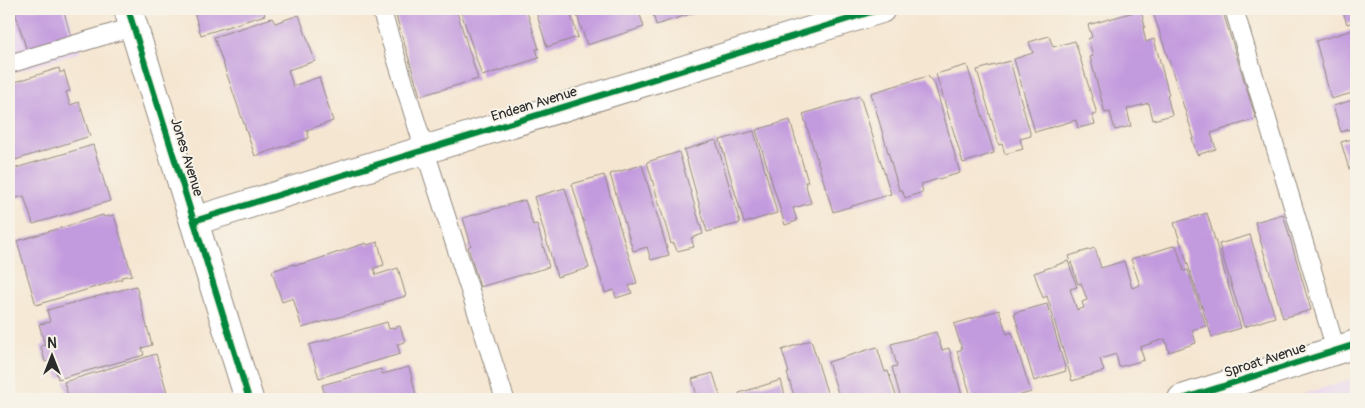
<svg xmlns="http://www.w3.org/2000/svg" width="1365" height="408" viewBox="0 0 1365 408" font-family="Pangolin,sans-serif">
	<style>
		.built { fill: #e7d2ef }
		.building { fill: #c29ade }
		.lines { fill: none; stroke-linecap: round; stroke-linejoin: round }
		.lane-casing { stroke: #90887e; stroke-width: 20 }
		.street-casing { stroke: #90887e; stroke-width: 30 }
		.secondary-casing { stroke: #90887e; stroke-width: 30 }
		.lane { stroke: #fff; stroke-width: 18 }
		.street { stroke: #fff; stroke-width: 28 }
		.secondary { stroke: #fff; stroke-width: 28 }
		.cycleway-casing { stroke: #f7f3e8; stroke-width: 9 }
		.cycleway { stroke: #00873e; stroke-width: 6 }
		.labels { text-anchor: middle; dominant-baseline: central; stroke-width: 4; stroke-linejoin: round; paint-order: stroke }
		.street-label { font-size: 14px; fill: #2b2b2b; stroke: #f7f3e8 }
	</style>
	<rect width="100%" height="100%" fill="#f7f3e8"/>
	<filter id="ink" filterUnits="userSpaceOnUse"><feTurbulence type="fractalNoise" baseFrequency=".02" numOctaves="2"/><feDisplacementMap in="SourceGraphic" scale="10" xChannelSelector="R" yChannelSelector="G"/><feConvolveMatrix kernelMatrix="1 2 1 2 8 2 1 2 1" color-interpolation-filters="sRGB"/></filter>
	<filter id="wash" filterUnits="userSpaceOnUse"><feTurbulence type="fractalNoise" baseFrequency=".0096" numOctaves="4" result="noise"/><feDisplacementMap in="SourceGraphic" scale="20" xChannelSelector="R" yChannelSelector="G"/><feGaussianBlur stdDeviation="1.12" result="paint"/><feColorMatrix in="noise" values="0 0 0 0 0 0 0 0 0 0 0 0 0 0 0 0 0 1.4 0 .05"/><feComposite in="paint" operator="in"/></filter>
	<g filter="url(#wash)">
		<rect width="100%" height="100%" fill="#f5e6d1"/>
		<g class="built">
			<polygon points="9,9 67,9 81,52 9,74"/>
			<polygon points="1356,378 1356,399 1287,399"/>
		</g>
		<g id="blocks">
			<g class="building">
				<polygon points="14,9 63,9 71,37 27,51"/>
				<polygon points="193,9 263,9 265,15 201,35"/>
				<polygon points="394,9 456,9 478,79 420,96"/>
				<polygon points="460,9 526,9 539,49 536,49 539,58 482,76"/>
				<polygon points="535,9 569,9 578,37 547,47"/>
				<polygon points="575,9 638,9 644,27 587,45"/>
				<polygon points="652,9 706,9 656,25"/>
				<polygon points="1152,9 1222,9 1256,119 1211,133 1216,149 1197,155 1192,138 1194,138"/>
				<polygon points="1342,9 1356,9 1356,21 1347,24"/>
				<polygon points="1141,10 1145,27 1143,28 1146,42 1154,39 1169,95 1167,95 1172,115 1153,120 1149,103 1127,109 1131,126 1115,130 1110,112 1105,113 1090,57 1093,56 1088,39 1092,37 1088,25"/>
				<polygon points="299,15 315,61 288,70 293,86 319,77 333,121 307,130 309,138 255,156 214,37 272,18 275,23"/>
				<polygon points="1356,29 1356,92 1331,99 1316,41"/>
				<polygon points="1049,36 1053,47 1075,41 1097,114 1092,115 1095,124 1078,128 1076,120 1035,132 1014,59 1033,53 1029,42"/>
				<polygon points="1010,61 1031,136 1020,139 1023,149 1005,154 1002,144 999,145 977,70"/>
				<polygon points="967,65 994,153 963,163 936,74"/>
				<polygon points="59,68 60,73 64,71 70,91 66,92 70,105 79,102 90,136 9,162 9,84"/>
				<polygon points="928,76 935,85 960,173 921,184 923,192 905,198 902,190 899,190 871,93"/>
				<polygon points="860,96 891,194 833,212 803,114"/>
				<polygon points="1356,99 1356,127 1341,132 1333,106"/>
				<polygon points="790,120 808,182 805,182 811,203 793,208 797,221 785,225 756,130"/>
				<polygon points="754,131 777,213 744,223 720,140"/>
				<polygon points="1356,138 1356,167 1349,169 1341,142"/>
				<polygon points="716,140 740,223 707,232 684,150"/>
				<polygon points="93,145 110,201 33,224 24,196 9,200 9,170"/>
				<polygon points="679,152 703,234 691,238 694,247 677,251 674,243 671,244 647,162"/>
				<polygon points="642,165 669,255 651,260 647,247 633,251 610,174"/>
				<polygon points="604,175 637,283 629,286 632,293 616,298 614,290 605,293 572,184"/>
				<polygon points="1356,177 1356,194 1351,178"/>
				<polygon points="565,188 589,268 557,277 534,197"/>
				<polygon points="525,200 533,225 537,224 549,267 480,287 468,247 471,245 463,218"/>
				<polygon points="1207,213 1241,328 1212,337 1174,223"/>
				<polygon points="1283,214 1311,310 1283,318 1255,222"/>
				<polygon points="103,215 104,217 114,215 132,275 121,277 122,279 36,305 17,241"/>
				<polygon points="1250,235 1275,317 1244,327 1219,244"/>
				<polygon points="378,242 384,265 374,268 376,275 398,268 406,296 384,302 384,304 302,328 293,298 282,302 272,271 294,264 294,265 306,263 366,243 367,245"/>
				<polygon points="1176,245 1184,271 1188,270 1206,326 1192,330 1196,343 1169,352 1165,339 1140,347 1144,360 1119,367 1116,354 1100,359 1104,371 1072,381 1047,296 1043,298 1034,273 1068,261 1077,287 1070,289 1077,310 1084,308 1082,302 1087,300 1081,283 1078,284 1069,256 1095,248 1101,268 1124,261 1132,288 1140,285 1131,259"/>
				<polygon points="136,286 152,345 142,348 144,355 58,379 53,360 45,362 41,346 45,345 39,324 50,322 47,310"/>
				<polygon points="1047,304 1066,371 1034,381 1014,313"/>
				<polygon points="999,310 1007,334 1012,332 1031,392 1008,399 972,399 957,351 962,349 954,324"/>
				<polygon points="387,322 389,329 400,326 405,342 397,344 400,354 319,378 309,345"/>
				<polygon points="936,332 942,350 949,348 963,399 901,399 892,367 897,366 891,344"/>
				<polygon points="811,340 829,399 795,399 787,373 789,373 782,350"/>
				<polygon points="877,347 885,372 888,371 897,399 840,399 828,362"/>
				<polygon points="156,354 169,399 69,399 64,382"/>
				<polygon points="409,367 417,399 326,399 322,385 381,369 382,374"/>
				<polygon points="713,373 721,399 698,399 692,379"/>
				<polygon points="781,380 786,399 741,399 739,393"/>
			</g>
		</g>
	</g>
	<g filter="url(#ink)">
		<use href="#blocks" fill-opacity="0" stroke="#90887e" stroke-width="1"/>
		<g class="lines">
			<defs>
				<g id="lane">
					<polyline points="381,9 425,151 505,399"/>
					<polyline points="1234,9 1336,350"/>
					<polyline points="9,64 133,27"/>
				</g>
				<g id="street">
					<polyline points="194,221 881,9"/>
					<polyline points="1182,399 1356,344"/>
				</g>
				<polyline id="secondary" points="128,9 249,399"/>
			</defs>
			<use href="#lane" class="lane-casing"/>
			<use href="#street" class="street-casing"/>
			<use href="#secondary" class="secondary-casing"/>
			<use href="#lane" class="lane"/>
			<use href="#street" class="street"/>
			<use href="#secondary" class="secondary"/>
			<defs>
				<g id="cycleway">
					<polyline points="128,9 249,399"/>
					<polyline points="194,221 881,9"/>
					<polyline points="1182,399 1356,344"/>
				</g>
			</defs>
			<use href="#cycleway" class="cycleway-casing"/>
			<use href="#cycleway" class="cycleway"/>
		</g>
	</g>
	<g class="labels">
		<g class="street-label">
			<text transform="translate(534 104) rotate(-17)">Endean Avenue</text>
			<text transform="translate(187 157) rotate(73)">Jones Avenue</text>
			<text transform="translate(1265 360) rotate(-18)">Sproat Avenue</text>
		</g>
	</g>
	<rect width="1365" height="408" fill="none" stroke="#f7f3e8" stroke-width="30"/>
	<g transform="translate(52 356)" stroke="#f7f3e8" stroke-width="4" paint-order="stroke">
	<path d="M0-4L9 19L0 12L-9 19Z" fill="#2b2b2b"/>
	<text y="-8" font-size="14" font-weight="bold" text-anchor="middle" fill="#2b2b2b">N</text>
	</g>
</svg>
